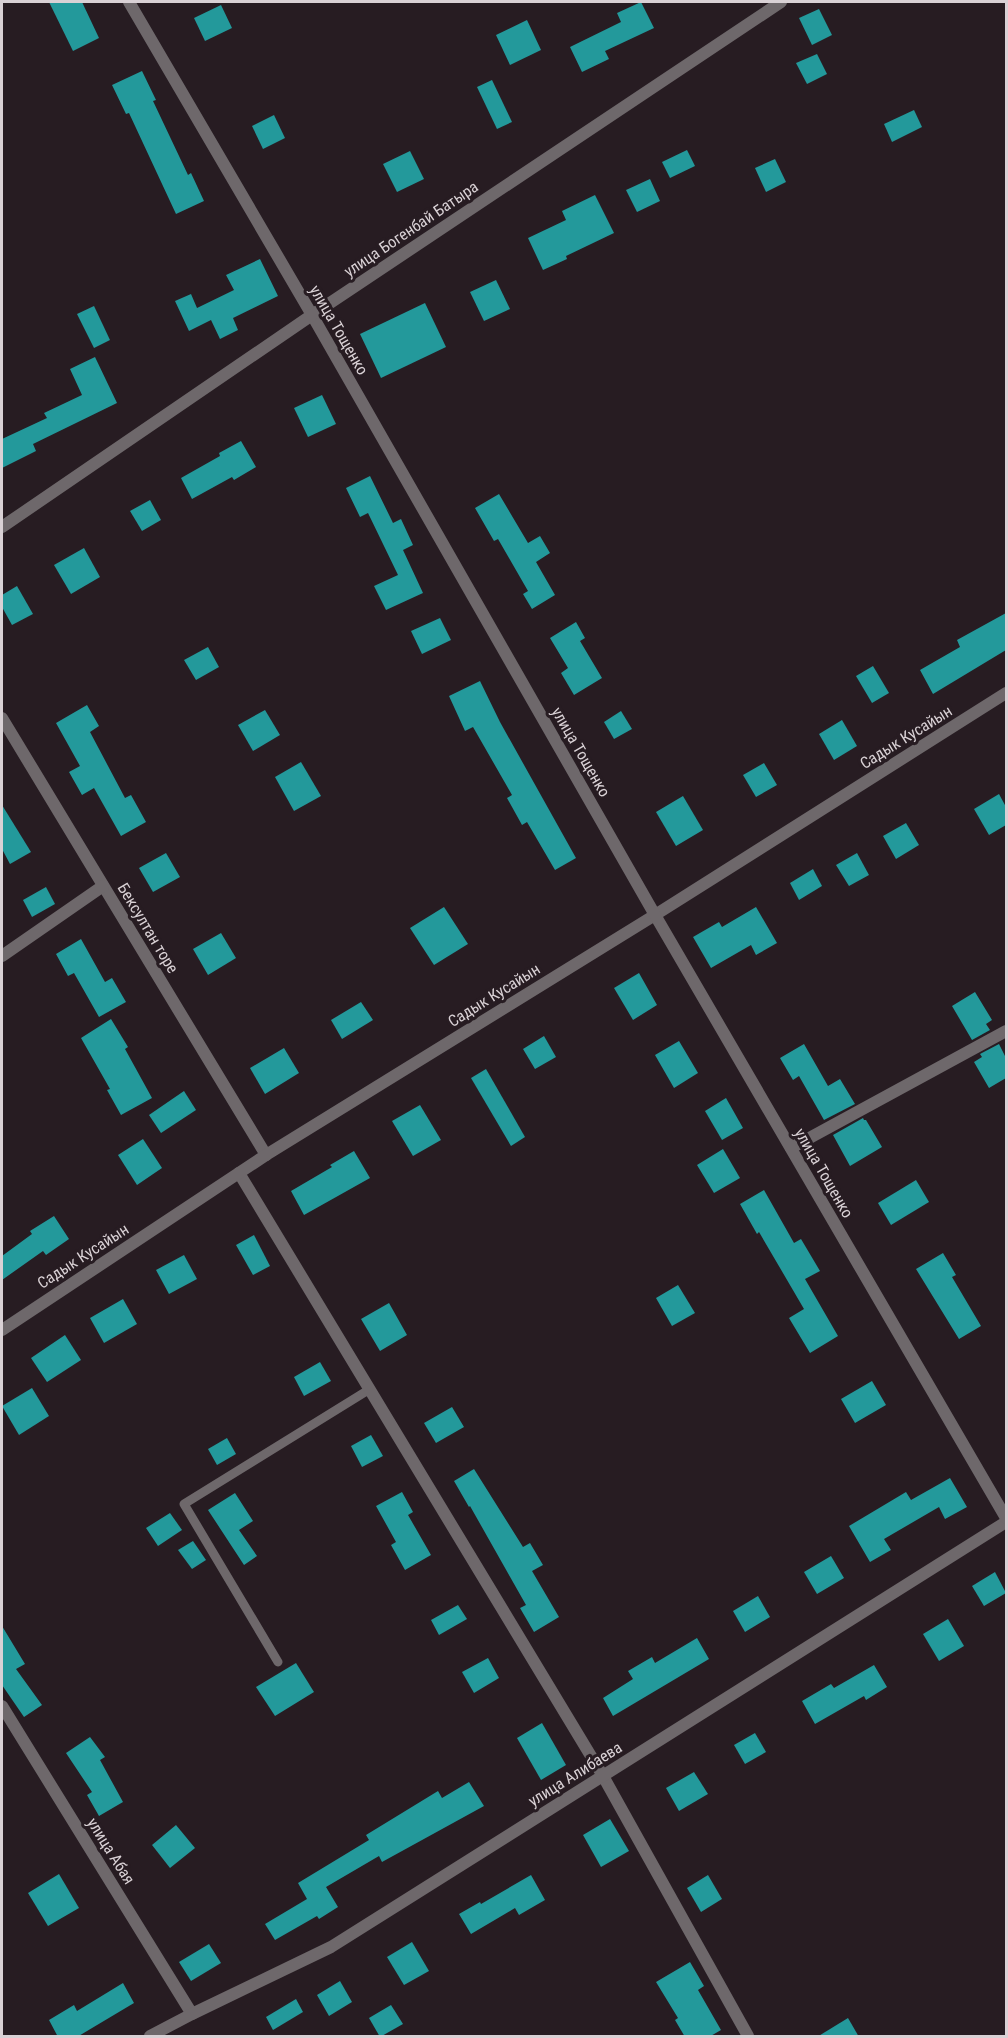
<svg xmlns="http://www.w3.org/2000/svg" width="1008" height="2038" viewBox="0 0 1008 2038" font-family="'Roboto Condensed',sans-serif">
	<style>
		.building { fill: #23999b }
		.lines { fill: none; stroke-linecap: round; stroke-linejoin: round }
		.service { stroke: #6e686b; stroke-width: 9 }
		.minor { stroke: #6e686b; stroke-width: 12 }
		.tertiary { stroke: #6e686b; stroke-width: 12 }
		.labels { text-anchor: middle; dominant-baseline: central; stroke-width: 6; stroke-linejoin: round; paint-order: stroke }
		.street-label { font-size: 16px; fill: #d9d1d5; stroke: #271c22 }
	</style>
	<rect width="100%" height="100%" fill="#271c22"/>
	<g class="building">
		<polygon points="49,2 82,2 99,38 73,51"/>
		<polygon points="641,2 654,28 605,51 609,59 582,72 570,47 621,22 617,13"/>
		<polygon points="221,5 232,28 205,41 194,18"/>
		<polygon points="819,9 832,35 812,45 799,18"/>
		<polygon points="527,20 541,50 510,65 496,35"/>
		<polygon points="817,54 827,74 807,84 796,63"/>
		<polygon points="142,71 156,100 153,101 188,175 191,173 204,201 176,214 129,113 126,114 112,85"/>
		<polygon points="492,80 512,122 497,129 477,87"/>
		<polygon points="914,110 922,127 892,142 884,124"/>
		<polygon points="274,115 285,138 263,149 252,126"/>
		<polygon points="687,150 695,166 670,178 662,162"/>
		<polygon points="410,151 424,179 397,192 383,164"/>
		<polygon points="775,159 786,182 766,192 755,168"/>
		<polygon points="650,179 660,201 637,212 626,190"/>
		<polygon points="595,195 614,233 566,256 567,259 543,270 528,238 566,220 562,211"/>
		<polygon points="260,259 278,296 233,318 238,330 220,339 211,320 189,331 175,301 191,294 197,308 234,290 226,275"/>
		<polygon points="496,280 510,309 484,321 470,292"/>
		<polygon points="425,303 446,347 381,378 360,334"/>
		<polygon points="94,306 110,340 94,348 77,314"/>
		<polygon points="95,357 117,403 33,444 36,451 2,468 2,439 47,418 44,413 82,395 70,369"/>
		<polygon points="322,395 336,424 308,437 294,408"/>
		<polygon points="241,441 256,467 234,480 232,477 192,499 181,478 220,456 219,453"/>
		<polygon points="370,476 393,523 401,519 413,545 403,550 423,593 386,610 374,586 398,575 368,513 360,517 346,488"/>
		<polygon points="499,494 528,543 540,536 550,553 536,562 555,595 532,609 523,594 528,591 498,539 494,541 475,508"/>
		<polygon points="150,500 161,520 142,531 130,511"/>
		<polygon points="84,548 100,577 71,594 54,565"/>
		<polygon points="17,586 33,614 12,625 2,607 2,595"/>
		<polygon points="1006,613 1006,650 933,694 920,670 960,647 957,640"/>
		<polygon points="440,618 451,640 422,654 411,631"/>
		<polygon points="576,622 585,638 580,641 602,678 574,695 561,673 568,668 550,638"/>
		<polygon points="208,647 219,667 196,680 184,660"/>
		<polygon points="873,666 889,693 872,703 856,676"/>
		<polygon points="480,681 500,722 576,858 555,870 527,822 522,825 507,798 512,795 473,727 465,731 449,696"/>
		<polygon points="87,705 99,726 90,732 125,798 131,795 146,822 121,836 94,788 82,795 69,772 80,766 56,723"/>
		<polygon points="265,710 280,735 253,751 238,725"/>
		<polygon points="621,711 632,729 614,739 604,722"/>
		<polygon points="842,720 857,746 834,760 819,734"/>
		<polygon points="301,762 321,796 294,811 275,777"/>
		<polygon points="764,763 777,785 756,797 743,775"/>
		<polygon points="999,794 1006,807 1006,825 989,835 974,809"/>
		<polygon points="683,796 703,830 676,846 656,812"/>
		<polygon points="2,805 31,852 10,864 2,849"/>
		<polygon points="906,823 919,845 896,859 883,836"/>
		<polygon points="166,853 180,877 153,892 139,868"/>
		<polygon points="857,853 869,875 849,886 836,865"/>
		<polygon points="813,869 822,886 799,900 790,883"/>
		<polygon points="46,887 55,904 32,917 23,900"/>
		<polygon points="444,907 468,944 434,965 410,928"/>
		<polygon points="756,907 777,943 756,955 751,945 711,968 693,937 719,922 722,927"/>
		<polygon points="221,933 236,958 208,975 193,949"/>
		<polygon points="81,939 105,982 112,978 126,1002 99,1017 74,973 68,976 56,954"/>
		<polygon points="639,973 657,1005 633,1020 614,988"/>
		<polygon points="975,992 992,1020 986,1024 990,1030 972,1040 952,1006"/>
		<polygon points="361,1002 373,1020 342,1039 331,1020"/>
		<polygon points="111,1019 128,1047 125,1049 152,1098 121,1115 107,1090 110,1089 81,1038"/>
		<polygon points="544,1036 556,1057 535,1069 523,1049"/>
		<polygon points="679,1041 698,1073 674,1088 655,1055"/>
		<polygon points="804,1044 828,1086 840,1079 855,1104 824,1120 799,1076 793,1080 780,1058"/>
		<polygon points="999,1044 1006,1058 1006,1078 989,1088 974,1062 982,1057 980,1054"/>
		<polygon points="284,1048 299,1073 265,1094 250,1068"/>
		<polygon points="486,1069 525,1137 511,1146 471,1078"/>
		<polygon points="184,1091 196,1110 161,1133 149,1115"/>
		<polygon points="726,1098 743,1128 722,1140 705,1111"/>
		<polygon points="420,1105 441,1140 413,1156 392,1121"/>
		<polygon points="863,1118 864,1120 866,1120 882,1147 850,1166 833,1135"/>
		<polygon points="143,1139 162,1168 137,1185 118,1155"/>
		<polygon points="723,1149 740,1178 714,1193 697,1165"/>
		<polygon points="354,1151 370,1178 304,1215 291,1191 332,1167 330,1165"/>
		<polygon points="916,1180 929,1202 891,1225 878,1203"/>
		<polygon points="764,1190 794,1243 801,1239 820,1271 805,1279 838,1336 810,1353 789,1318 804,1309 759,1232 757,1234 740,1204"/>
		<polygon points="54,1216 69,1239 46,1255 43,1251 2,1280 2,1256 32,1234 30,1231"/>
		<polygon points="254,1235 270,1266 253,1275 236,1245"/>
		<polygon points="943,1253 956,1275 952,1277 981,1326 959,1339 916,1269"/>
		<polygon points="184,1255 197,1279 169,1294 156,1270"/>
		<polygon points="678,1285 695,1313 672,1326 656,1298"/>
		<polygon points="123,1299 137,1324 104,1343 90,1318"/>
		<polygon points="389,1303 407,1335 380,1351 361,1319"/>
		<polygon points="65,1335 81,1360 47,1382 31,1358"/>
		<polygon points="320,1362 331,1381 304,1396 294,1377"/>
		<polygon points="872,1381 886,1405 855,1423 841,1399"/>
		<polygon points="32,1388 49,1416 19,1435 2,1406"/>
		<polygon points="452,1407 464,1427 436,1443 424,1423"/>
		<polygon points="371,1435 383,1456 362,1467 351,1446"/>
		<polygon points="227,1438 236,1454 217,1465 208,1449"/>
		<polygon points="474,1469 523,1547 530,1543 543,1565 532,1571 559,1617 534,1632 520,1608 526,1605 470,1506 469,1507 454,1481"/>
		<polygon points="950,1478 967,1507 945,1519 939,1507 884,1539 891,1550 870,1562 849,1526 906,1492 911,1500"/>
		<polygon points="402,1492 413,1512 408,1515 431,1555 405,1570 391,1545 396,1542 376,1506"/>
		<polygon points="235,1493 253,1521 239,1530 257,1556 244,1565 208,1510"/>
		<polygon points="170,1513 182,1530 158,1546 146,1528"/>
		<polygon points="193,1541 206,1560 192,1569 178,1550"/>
		<polygon points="831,1556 844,1578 817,1594 804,1572"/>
		<polygon points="995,1572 1006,1593 984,1606 972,1586"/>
		<polygon points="758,1596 770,1617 745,1632 733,1611"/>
		<polygon points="458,1605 467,1619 439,1635 431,1620"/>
		<polygon points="948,1619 964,1646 939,1661 923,1634"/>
		<polygon points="2,1626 25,1664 16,1669 42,1705 24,1717 2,1685"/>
		<polygon points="697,1638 709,1659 613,1716 603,1698 633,1679 628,1671 652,1657 655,1663"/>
		<polygon points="488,1658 499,1678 474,1693 462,1672"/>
		<polygon points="296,1663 314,1692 275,1716 256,1687"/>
		<polygon points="874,1665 887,1687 866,1700 864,1696 815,1724 802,1701 831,1684 834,1688"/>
		<polygon points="542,1723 566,1765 541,1780 517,1738"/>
		<polygon points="755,1733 766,1752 745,1764 734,1745"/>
		<polygon points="90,1737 105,1757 100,1760 123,1802 99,1816 87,1795 92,1792 66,1753"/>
		<polygon points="694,1772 708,1794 679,1811 666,1788"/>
		<polygon points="469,1782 484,1806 382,1862 379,1856 326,1887 338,1907 319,1919 317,1916 275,1940 265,1924 307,1899 298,1883 369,1840 366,1835 438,1791 442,1798"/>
		<polygon points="610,1819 629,1851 601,1867 583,1835"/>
		<polygon points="176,1825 195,1848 170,1868 152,1845"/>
		<polygon points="59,1874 79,1908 48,1926 28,1893"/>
		<polygon points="531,1875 545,1900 519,1915 515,1908 471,1934 459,1914 480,1902 481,1904"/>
		<polygon points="708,1875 722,1899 701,1912 687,1888"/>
		<polygon points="412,1942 429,1971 404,1985 387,1957"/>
		<polygon points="209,1944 221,1963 191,1981 179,1962"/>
		<polygon points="690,1962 704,1986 698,1990 721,2030 709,2037 685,2037 675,2020 678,2018 656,1982"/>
		<polygon points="340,1981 352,2002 329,2016 317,1995"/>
		<polygon points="123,1983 134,2003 77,2037 58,2037 49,2020 74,2005 77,2011"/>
		<polygon points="296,1999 303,2012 273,2030 266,2017"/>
		<polygon points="391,2005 403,2024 380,2037 369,2018"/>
		<polygon points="848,2018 859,2037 817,2037"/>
	</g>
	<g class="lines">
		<polyline class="service" points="278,1662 184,1504 370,1389"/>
		<g class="minor">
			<polyline points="2,718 266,1155"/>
			<polyline points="2,956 103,886"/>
			<polyline points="791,1148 1006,1031"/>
			<polyline points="239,1173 603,1776 748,2036"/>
			<polyline points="2,1330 266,1155 655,915 1006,693"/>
			<polyline points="2,1706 192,2014"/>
			<polyline points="150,2036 192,2014 331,1947 1006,1522"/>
		</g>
		<g class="tertiary">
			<polyline points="129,2 312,315 655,915 1006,1518"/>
			<polyline points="2,527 312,315 781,2"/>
		</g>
	</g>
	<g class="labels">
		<g class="street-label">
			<text transform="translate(411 229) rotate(-34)">улица Богенбай Батыра</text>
			<text transform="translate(339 330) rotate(60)">улица Тощенко</text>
			<text transform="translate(906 737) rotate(-32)">Садык Кусайын</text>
			<text transform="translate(581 752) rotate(60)">улица Тощенко</text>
			<text transform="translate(148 928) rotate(59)">Бексултан торе</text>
			<text transform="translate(494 995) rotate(-32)">Садык Кусайын</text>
			<text transform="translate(824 1173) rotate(60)">улица Тощенко</text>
			<text transform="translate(83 1256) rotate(-33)">Садык Кусайын</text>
			<text transform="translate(575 1774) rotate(-32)">улица Алибаева</text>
			<text transform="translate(111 1851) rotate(58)">улица Абая</text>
		</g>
	</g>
	<rect width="1008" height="2038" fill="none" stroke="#d9d1d5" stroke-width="6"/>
</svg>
